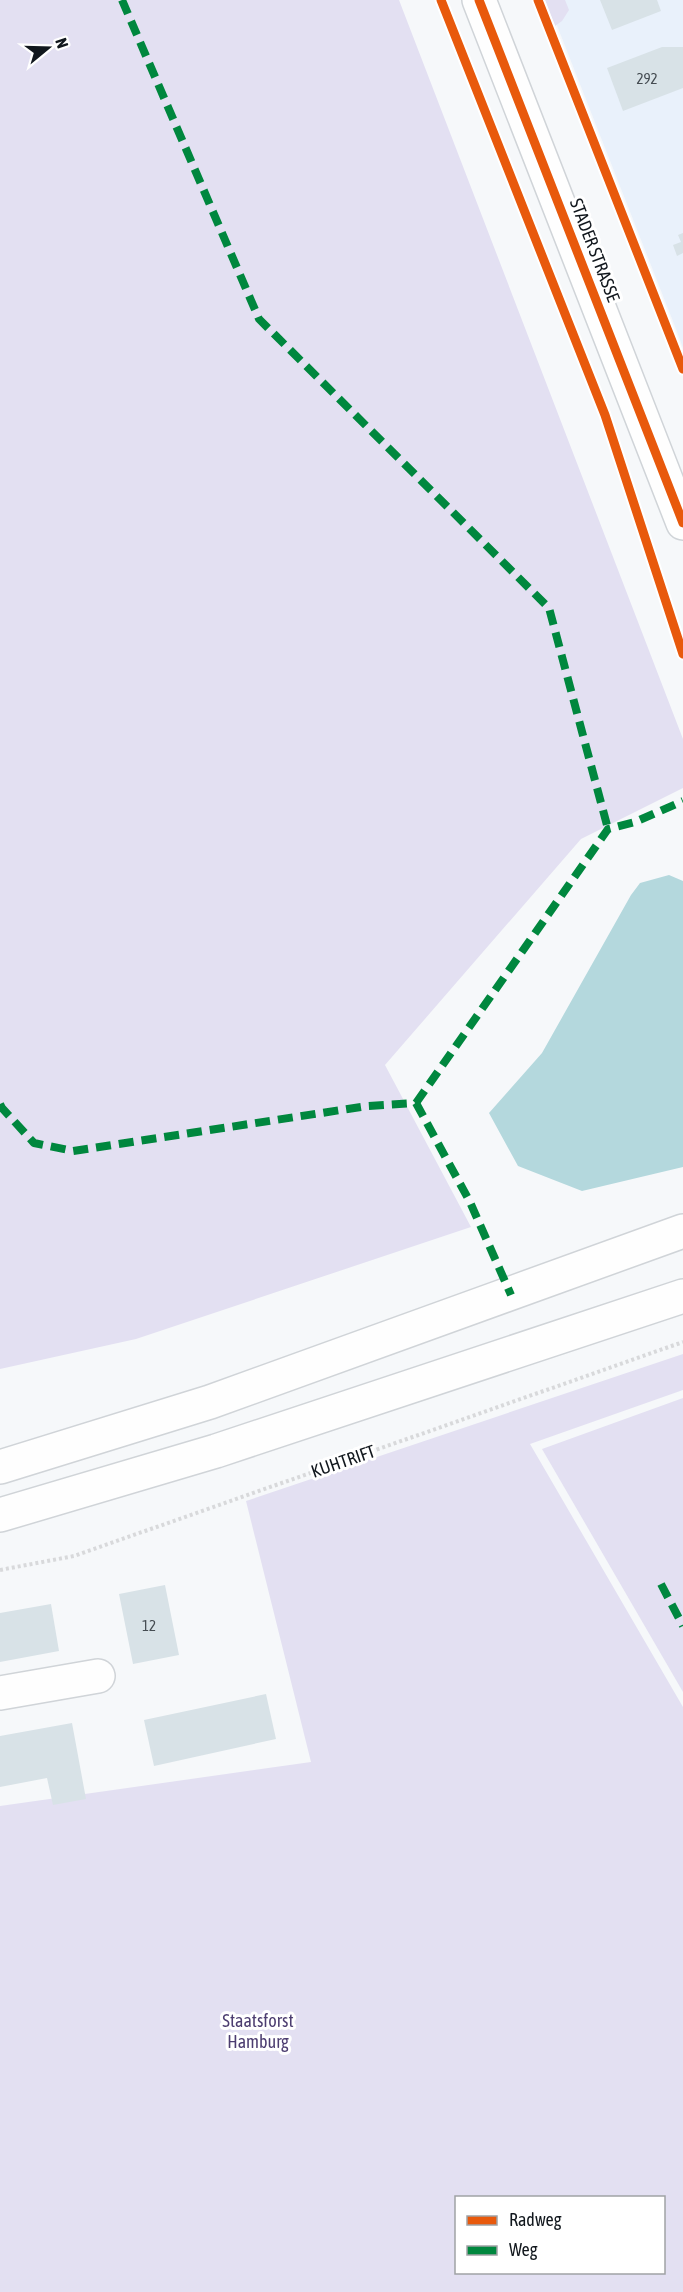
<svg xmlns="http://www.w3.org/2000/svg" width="683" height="2292" viewBox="0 0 683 2292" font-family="'Asap Condensed',sans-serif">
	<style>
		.built { fill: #e9f1fb }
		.green { fill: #e3e0f2; fill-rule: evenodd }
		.water { fill: #b4d8dd }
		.building { fill: #d8e2e7 }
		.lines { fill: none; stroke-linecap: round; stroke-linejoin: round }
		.minor-casing { stroke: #d0d4d8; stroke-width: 36 }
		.major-casing { stroke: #d0d4d8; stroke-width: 36 }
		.highway-casing { stroke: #d0d4d8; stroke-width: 36 }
		.path { stroke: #d8d9db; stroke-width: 4; stroke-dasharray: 3 3; stroke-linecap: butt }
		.minor { stroke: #fefefe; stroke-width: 33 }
		.major { stroke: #fefefe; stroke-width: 33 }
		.highway { stroke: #fefefe; stroke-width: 33 }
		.quiet { stroke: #00873e; stroke-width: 8; stroke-dasharray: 15 8; stroke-linecap: butt }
		.cycleway-casing { stroke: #fff; stroke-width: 13 }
		.cycleway { stroke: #e8590c; stroke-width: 9 }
		.labels { text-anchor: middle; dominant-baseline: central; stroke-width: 6; stroke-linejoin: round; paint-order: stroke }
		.number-label { font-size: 15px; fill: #454c52 }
		.street-label { font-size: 18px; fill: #11171d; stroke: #fff }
		.park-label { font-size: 18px; fill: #4c3d70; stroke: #fff }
	</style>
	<rect width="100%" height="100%" fill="#f6f8fa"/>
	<polygon class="built" points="547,0 683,0 683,348 676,329"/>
	<g class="green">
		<polygon points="0,0 399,0 683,739 683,788 581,839 385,1065 471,1227 136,1339 0,1369"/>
		<polygon points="545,0 565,0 569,10 562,21 555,26"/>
		<path d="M683,1354V1390L530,1444L683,1707V2292H0V1806L311,1762L246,1501ZM456,2198H664V2272H456Z"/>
		<polygon points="683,1398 683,1692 542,1449"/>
	</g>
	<polygon class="water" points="669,875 683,881 683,1167 582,1191 518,1166 489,1113 542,1053 631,895 640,883"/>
	<g class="building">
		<polygon points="600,0 657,0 661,11 612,30"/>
		<polygon points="662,47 683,47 683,88 623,111 607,68"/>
		<polygon points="683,233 683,253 677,256 673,245 681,242 678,235"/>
		<polygon points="165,1585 179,1655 133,1664 119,1594"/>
		<polygon points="51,1604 59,1651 0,1662 0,1613"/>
		<polygon points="266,1694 276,1739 154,1766 144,1720"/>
		<polygon points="72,1723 86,1799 53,1805 47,1778 0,1787 0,1736"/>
	</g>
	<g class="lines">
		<defs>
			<polyline id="minor" points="0,1693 98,1676"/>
			<polyline id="major" points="479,0 683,523"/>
			<g id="highway">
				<polyline points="0,1467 210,1402 683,1231"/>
				<polyline points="0,1515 216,1451 683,1296"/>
			</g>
		</defs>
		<use href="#minor" class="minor-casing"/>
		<use href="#major" class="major-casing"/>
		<use href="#highway" class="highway-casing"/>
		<g class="path">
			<polyline points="441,0 445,10"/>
			<polyline points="618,454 683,654"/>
			<polyline points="0,1570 74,1556 683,1342"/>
		</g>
		<use href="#minor" class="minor"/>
		<use href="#major" class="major"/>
		<use href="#highway" class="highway"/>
		<g class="quiet">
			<polyline points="122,0 259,319 549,608 608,829"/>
			<polyline points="416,1103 608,829 635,822 683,801"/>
			<polyline points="416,1103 470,1202 511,1295"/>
			<polyline points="0,1104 2,1108 34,1143 73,1151 367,1106 416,1103"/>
			<polyline points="661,1584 683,1626"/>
		</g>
		<defs>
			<g id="cycleway">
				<polyline points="441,0 605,415 683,654"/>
				<polyline points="479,0 683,523"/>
				<polyline points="538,0 683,369"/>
			</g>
		</defs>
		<use href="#cycleway" class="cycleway-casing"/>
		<use href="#cycleway" class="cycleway"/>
	</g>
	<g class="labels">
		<g class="number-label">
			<text x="647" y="78">292</text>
			<text x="149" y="1625">12</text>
		</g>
		<g class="street-label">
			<text transform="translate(595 250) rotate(69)">STADER STRASSE</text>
			<text transform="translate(343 1461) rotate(-19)">KUHTRIFT</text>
		</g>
		<g class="park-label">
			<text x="258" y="2020">Staatsforst<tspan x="258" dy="21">Hamburg</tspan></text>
		</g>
	</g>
	<rect x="455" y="2196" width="210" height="78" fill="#ffffff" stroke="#a0a2a5" stroke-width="1.5"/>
	<rect x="467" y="2216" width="30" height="9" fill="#e8590c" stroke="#a0a2a5" stroke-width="1.5"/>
	<text x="509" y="2226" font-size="18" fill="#11171d">Radweg</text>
	<rect x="467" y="2246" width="30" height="9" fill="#00873e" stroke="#a0a2a5" stroke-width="1.5"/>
	<text x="509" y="2256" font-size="18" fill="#11171d">Weg</text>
	<g transform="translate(48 48) rotate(71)" stroke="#ffffff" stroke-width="4.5" paint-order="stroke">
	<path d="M0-4.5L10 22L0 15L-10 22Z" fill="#11171d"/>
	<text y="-9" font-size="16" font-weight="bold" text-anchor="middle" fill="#11171d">N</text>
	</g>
</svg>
